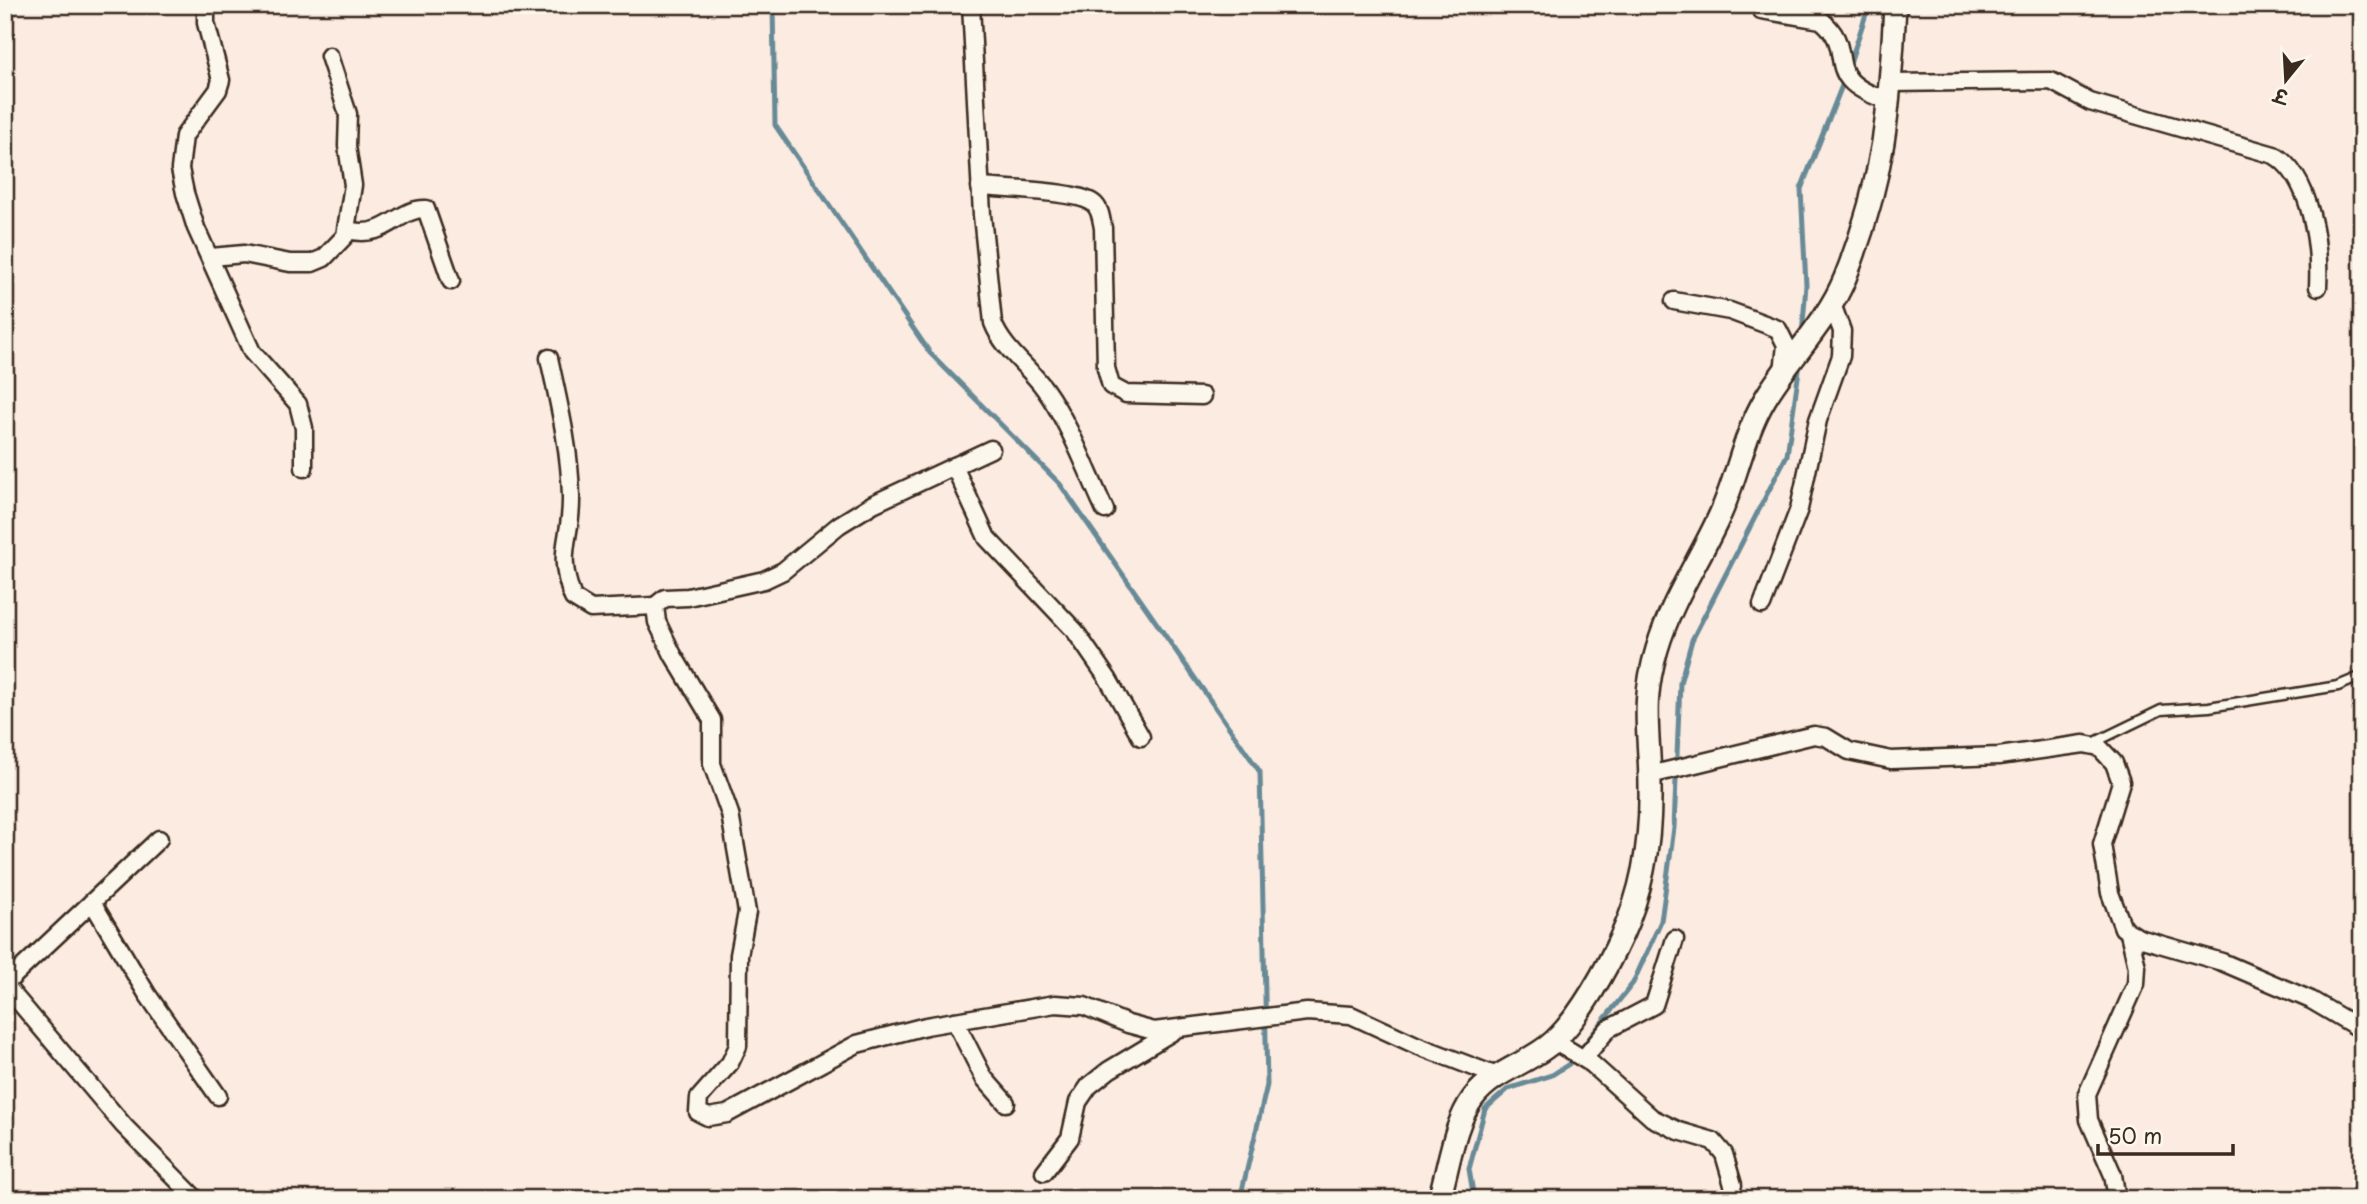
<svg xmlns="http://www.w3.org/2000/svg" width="2367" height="1204" viewBox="0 0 2367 1204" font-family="'Playpen Sans','Playpen Sans Deva',sans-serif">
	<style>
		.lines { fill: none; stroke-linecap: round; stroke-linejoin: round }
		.stream { stroke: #678a96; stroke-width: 5 }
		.lane-casing { stroke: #3b2a1e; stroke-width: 13 }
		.street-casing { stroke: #3b2a1e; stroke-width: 21 }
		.secondary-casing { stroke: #3b2a1e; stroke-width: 26 }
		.lane { stroke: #fbf7ec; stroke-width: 8 }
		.street { stroke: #fbf7ec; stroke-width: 16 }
		.secondary { stroke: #fbf7ec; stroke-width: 21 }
	</style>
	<rect width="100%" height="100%" fill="#fbebe1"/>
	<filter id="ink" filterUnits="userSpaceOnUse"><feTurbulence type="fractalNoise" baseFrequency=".0143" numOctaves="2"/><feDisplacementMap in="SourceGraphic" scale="14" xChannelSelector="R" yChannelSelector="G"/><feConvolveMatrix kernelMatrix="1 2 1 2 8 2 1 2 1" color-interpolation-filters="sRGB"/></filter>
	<g filter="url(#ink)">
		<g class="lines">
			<g class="stream">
				<polyline points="773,5 775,125 930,353 1060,484 1260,772 1267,1085 1240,1199"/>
				<polyline points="1848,69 1869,5"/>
				<polyline points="1802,336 1806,285 1801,189 1845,78"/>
				<polyline points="1474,1199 1469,1169 1485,1109 1508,1089 1552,1075 1569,1064 1633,983 1661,921 1674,828 1680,683 1692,640 1787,455 1800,363"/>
			</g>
			<defs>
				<polyline id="lane" points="2093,743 2161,710 2209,707 2338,686 2362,676"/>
				<g id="street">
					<polyline points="206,5 206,23 221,80 218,90 184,136 180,169 185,193 196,228 252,352 298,404 304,428 304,468"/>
					<path d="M971,5L982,215L993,323C1003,349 1028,366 1044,388C1070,424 1086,469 1105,510"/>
					<path d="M1761,10L1821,20C1860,51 1815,79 1890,101"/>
					<path d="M1891,83L2051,81L2090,102L2274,155C2312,177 2320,248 2318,287"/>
					<path d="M980,187C1002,189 1079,191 1093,203C1101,209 1101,219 1103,228L1106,368L1111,386L1126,394L1202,396"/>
					<path d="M347,230C388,240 397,208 426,209L451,281"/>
					<polyline points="211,257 244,254 290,263 312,263 324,258 345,236 353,185 347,146 348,114 329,56"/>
					<polyline points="1674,301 1730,311 1778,329 1786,345 1783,372"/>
					<path d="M549,358C559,404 570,449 571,497C572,541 555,550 573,598L591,609L655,606"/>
					<polyline points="991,449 873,504 839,525 783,571 764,580 688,597 665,598 655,606 657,622 673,655 712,720 712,764 730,814 747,912 739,955 738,1046 730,1063 699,1098 698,1112 708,1117 727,1114 857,1044 926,1026 1055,1004 1084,1006 1128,1024 1154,1031 1307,1012 1351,1015 1416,1045 1497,1076"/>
					<polyline points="954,466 987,538 1075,631 1108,679 1141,737"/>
					<polyline points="1762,605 1799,509 1818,420 1841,356 1842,331 1832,304"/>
					<polyline points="1650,775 1814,735 1826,737 1849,751 1891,760 1999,756 2084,744 2099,747 2114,763 2121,782 2102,844 2110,893 2123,928 2139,938 2222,962 2311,1000 2362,1030"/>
					<polyline points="92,902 147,994 218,1096"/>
					<polyline points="5,984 159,839"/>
					<polyline points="5,985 124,1126 196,1199"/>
					<polyline points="955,1021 984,1078 1006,1103"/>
					<polyline points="1554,1041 1592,1064 1652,1118 1679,1131 1713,1141 1724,1154 1733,1185"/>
					<polyline points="1584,1058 1608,1029 1654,1005 1675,939"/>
					<polyline points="1044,1172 1070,1138 1078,1102 1089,1086 1109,1070 1174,1031"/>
					<polyline points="2117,1199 2113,1175 2089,1120 2087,1094 2136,984 2137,967 2129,933"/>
				</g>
				<path id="secondary" d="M1439,1199C1449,1167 1453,1125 1473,1098C1494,1070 1529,1064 1554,1041C1580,1017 1607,968 1622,935C1643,890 1651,837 1650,787C1650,732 1640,705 1657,649C1671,601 1699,561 1719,517C1737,479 1743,436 1765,399C1790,357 1826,324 1845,278C1884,180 1890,109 1895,5"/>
			</defs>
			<use href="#lane" class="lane-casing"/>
			<use href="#street" class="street-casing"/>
			<use href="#secondary" class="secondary-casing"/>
			<use href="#lane" class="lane"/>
			<use href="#street" class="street"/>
			<use href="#secondary" class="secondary"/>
		</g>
	</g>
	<rect width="2367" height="1204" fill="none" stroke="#fbf7ec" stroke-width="28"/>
	<rect x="14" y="14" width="2339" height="1176" fill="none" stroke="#3b2a1e" stroke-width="2.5" filter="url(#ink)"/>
	<g transform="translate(2286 80) rotate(198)" stroke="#fbf7ec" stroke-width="5" paint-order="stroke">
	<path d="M0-5L12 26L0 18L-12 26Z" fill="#3b2a1e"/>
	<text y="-10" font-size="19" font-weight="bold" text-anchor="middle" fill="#3b2a1e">उ</text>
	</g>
	<path d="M2098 1144v10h135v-10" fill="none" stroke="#3b2a1e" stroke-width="3.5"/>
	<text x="2108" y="1144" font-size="21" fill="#3b2a1e" stroke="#fbf7ec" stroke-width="5" paint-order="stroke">50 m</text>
</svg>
